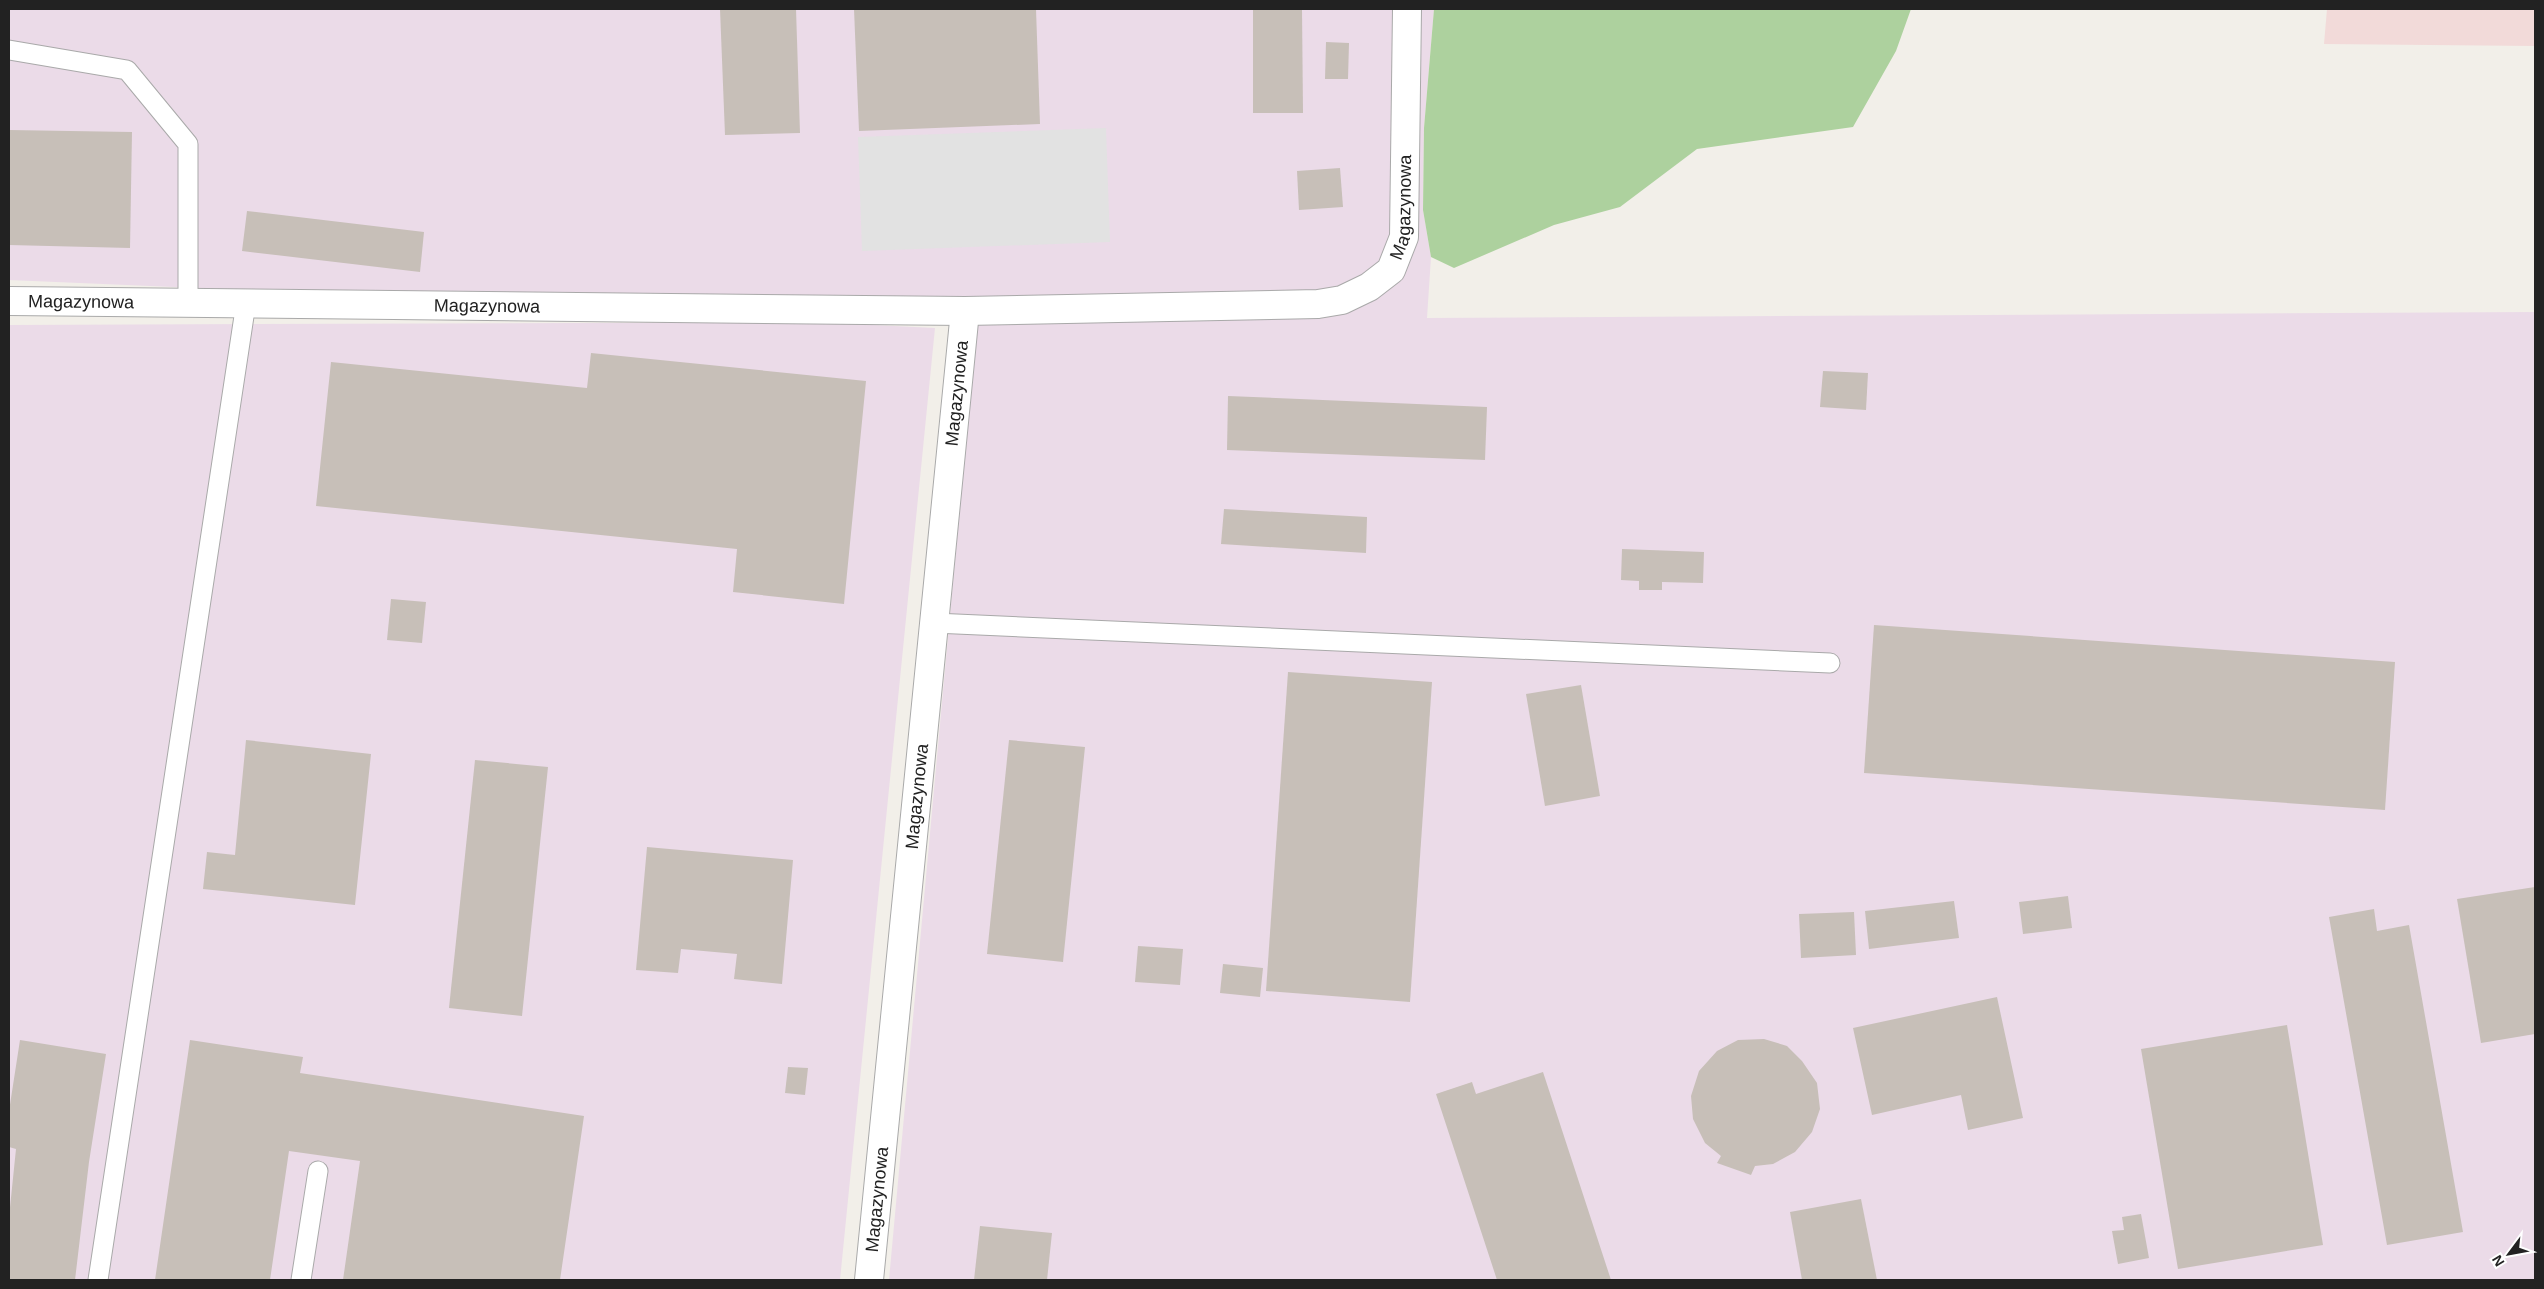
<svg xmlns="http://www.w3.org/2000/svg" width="2544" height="1289" viewBox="0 0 2544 1289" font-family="Arial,sans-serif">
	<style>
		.commercial { fill: #f2dad9 }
		.industrial { fill: #ebdbe8 }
		.forest { fill: #add19e }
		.parking { fill: #e2e2e2 }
		.building { fill: #c7bfb8 }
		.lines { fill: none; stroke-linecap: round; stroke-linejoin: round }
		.service-casing { stroke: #a9a9a9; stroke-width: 21 }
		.minor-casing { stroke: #a9a9a9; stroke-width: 30 }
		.service { stroke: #fff; stroke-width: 19 }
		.minor { stroke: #fff; stroke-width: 28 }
		.labels { text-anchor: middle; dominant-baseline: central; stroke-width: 5; stroke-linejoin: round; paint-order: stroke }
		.street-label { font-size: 18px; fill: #222; stroke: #fff }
	</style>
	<rect width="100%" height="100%" fill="#f2efe9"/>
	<polygon class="commercial" points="2327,9 2535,9 2535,46 2324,44"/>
	<g class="industrial">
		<polygon points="9,9 1434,9 1424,128 1423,210 1431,257 1427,318 2535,312 2535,1280 889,1280 977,321 9,280"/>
		<polygon points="813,322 935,328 840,1280 9,1280 9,325"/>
	</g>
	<polygon class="forest" points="1434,9 1911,9 1896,51 1853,127 1697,149 1620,207 1554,225 1454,268 1431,257 1423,210 1424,128"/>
	<polygon class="parking" points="1106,128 1110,242 862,251 858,137"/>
	<g class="building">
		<polygon points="720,9 796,9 800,133 725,135"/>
		<polygon points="854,9 1036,9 1040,124 859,131"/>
		<polygon points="1253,9 1302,9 1303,113 1253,113"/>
		<polygon points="1326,42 1349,43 1348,79 1325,79"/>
		<polygon points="9,130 132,132 130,248 9,245"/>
		<polygon points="1340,168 1343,207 1299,210 1297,171"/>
		<polygon points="247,211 424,232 420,272 242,251"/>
		<polygon points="591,353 866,381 844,604 733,592 737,549 316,506 331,362 587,388"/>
		<polygon points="1823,371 1868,373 1866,410 1820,407"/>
		<polygon points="1228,396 1487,407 1485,460 1227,450"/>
		<polygon points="1224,509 1367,517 1366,553 1221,544"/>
		<polygon points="1622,549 1704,552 1703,583 1662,582 1662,590 1639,590 1639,581 1621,580"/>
		<polygon points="391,599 426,602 422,643 387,640"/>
		<polygon points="1874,625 2395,662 2385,810 1864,773"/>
		<polygon points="1288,672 1432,682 1410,1002 1266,991"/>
		<polygon points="1581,685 1600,796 1545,806 1526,694"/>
		<polygon points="246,740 371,754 355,905 203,889 207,852 235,855"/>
		<polygon points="1009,740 1085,747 1063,962 987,954"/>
		<polygon points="475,760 548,767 522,1016 449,1008"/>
		<polygon points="647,847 793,860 782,984 734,979 737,954 681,949 678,973 636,970"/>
		<polygon points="2535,887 2535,1034 2481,1043 2457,899"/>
		<polygon points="2068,896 2072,928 2023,934 2019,902"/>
		<polygon points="1954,901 1959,938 1869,949 1865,911"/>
		<polygon points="2374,909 2377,931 2409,925 2463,1232 2387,1245 2329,917"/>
		<polygon points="1854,912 1856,955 1801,958 1799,914"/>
		<polygon points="1138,946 1183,949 1180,985 1135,982"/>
		<polygon points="1223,964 1263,968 1260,997 1220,993"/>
		<polygon points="1997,997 2023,1118 1968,1130 1961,1095 1872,1115 1853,1028"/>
		<polygon points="2287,1025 2323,1245 2178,1269 2141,1049"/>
		<polygon points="1764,1039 1787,1046 1802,1061 1817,1083 1820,1109 1812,1132 1795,1152 1773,1164 1755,1166 1751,1175 1717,1163 1721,1156 1705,1143 1693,1119 1691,1096 1699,1071 1717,1051 1738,1040"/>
		<polygon points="20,1040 106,1054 89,1162 75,1280 9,1280 9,1217 16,1149 9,1147 9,1111"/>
		<polygon points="190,1040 303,1057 300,1073 584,1116 560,1280 343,1280 360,1161 289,1151 270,1280 155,1280"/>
		<polygon points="788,1067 808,1068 805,1095 785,1093"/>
		<polygon points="1543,1072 1611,1280 1497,1280 1436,1094 1472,1082 1476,1094"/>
		<polygon points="1861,1199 1877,1280 1802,1280 1790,1212"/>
		<polygon points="2141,1214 2149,1258 2118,1264 2112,1231 2124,1230 2122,1217"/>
		<polygon points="980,1226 1052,1233 1047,1280 974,1280"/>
	</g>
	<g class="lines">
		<defs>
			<g id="service">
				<polyline points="9,50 127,70 188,144 188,303"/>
				<polyline points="934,623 1830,663"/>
				<polyline points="98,1280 246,303"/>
				<polyline points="301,1280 318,1171"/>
			</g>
			<g id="minor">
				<path id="s1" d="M9,301L965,311L1318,304L1342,300L1369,287L1391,270L1404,237L1407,9"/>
				<path id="s2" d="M869,1280L965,311"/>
			</g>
		</defs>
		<use href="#service" class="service-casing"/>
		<use href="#minor" class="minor-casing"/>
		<use href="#service" class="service"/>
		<use href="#minor" class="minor"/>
	</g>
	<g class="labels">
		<g class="street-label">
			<text stroke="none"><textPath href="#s1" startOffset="1456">Magazynowa</textPath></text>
			<text stroke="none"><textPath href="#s1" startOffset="72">Magazynowa</textPath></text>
			<text stroke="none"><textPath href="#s1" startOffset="478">Magazynowa</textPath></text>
			<text stroke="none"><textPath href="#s2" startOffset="891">Magazynowa</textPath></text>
			<text stroke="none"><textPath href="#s2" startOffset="486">Magazynowa</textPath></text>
			<text stroke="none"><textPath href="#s2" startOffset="81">Magazynowa</textPath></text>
		</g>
	</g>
	<rect width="2544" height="1289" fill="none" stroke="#222222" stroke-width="20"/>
	<g transform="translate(2509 1254) rotate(238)" stroke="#ffffff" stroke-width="4" paint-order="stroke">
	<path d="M0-4L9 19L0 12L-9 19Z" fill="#222222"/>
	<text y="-8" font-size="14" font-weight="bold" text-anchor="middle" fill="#222222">N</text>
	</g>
</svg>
